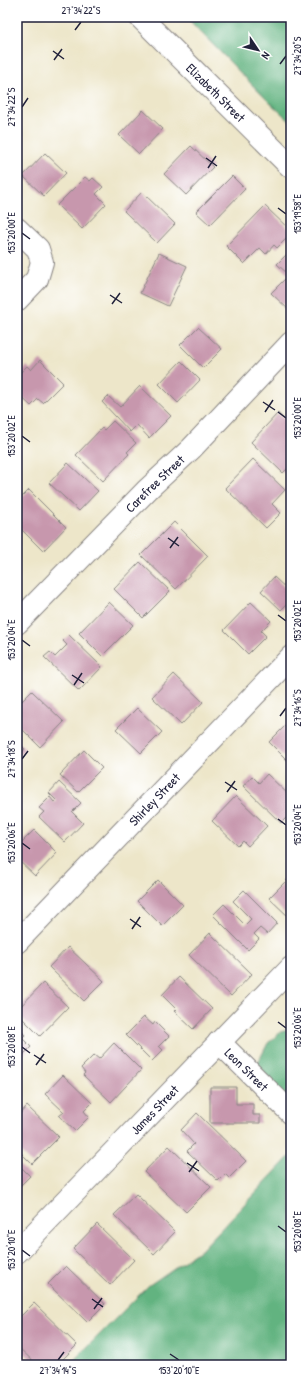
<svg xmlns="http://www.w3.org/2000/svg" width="308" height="1382" viewBox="0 0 308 1382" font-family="'Patrick Hand',sans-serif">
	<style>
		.forest { fill: #62b380; stroke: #426a5e }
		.building { fill: #c797ad }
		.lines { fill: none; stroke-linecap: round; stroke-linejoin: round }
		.minor-casing { stroke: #888482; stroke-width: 24 }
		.minor { stroke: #fff; stroke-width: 22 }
		.ticks { fill: none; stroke: #22223b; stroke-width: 1.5 }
		.labels { text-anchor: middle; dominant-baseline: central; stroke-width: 3; stroke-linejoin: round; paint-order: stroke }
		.street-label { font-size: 13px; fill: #22223b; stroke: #fff }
		.neatline { fill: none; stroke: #22223b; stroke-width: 1.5 }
		.ticks-label { font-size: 10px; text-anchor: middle; fill: #22223b }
	</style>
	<rect width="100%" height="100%" fill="#fff"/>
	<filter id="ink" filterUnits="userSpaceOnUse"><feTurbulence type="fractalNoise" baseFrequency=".025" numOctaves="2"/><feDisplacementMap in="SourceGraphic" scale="8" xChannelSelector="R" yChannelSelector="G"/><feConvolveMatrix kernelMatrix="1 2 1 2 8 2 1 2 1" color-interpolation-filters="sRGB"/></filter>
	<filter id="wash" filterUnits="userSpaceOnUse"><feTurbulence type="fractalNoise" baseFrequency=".012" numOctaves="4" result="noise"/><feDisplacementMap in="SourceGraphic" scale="16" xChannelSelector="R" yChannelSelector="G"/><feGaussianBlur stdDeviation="0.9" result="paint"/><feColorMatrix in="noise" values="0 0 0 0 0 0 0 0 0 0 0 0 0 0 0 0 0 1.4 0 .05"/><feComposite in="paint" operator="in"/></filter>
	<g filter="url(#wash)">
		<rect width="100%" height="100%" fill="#ede6c9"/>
		<g class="forest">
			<polygon points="186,17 291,17 291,122 268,101"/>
			<polygon points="291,1029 291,1104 253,1072 268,1043 281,1032"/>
			<polygon points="291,1155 291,1365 69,1365 148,1286 203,1248"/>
		</g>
		<g id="blocks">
			<g class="building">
				<polygon points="143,110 163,129 139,154 119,135"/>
				<polygon points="191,146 213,167 186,195 164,174"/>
				<polygon points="45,153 66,173 44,196 23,176"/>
				<polygon points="232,176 245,189 210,225 196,212"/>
				<polygon points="85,177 90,181 93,178 103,187 96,194 106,204 82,229 57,205"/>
				<polygon points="142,192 175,224 157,243 124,211"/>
				<polygon points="265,206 291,231 291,234 277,248 274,245 266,254 260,248 244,264 226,246"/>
				<polygon points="159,253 187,266 168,306 140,293"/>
				<polygon points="288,253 291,256 291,310 290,311 271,293 289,275 277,264"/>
				<polygon points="198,327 222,349 203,368 180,345"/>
				<polygon points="40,360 63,383 43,403 38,399 31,406 17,393 22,388 17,383 17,376 27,366 31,370"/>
				<polygon points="181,361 200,380 178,403 159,384"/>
				<polygon points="140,386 171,416 149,438 137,425 130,432 102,402 108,396 120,407"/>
				<polygon points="278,413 291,426 291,465 283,473 251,442"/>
				<polygon points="113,421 136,443 127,452 129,454 103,481 76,455 102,428 104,430"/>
				<polygon points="253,459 285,490 272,504 281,513 266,528 225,488"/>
				<polygon points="68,463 98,491 79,511 49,483"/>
				<polygon points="29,490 66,527 43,551 17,525 17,502"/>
				<polygon points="174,522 208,556 176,589 141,555"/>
				<polygon points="140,562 170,591 143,618 114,589"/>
				<polygon points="274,577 291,593 291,600 281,610 261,591"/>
				<polygon points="109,602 133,625 102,656 79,633"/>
				<polygon points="251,602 271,621 261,631 266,636 248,654 224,630"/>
				<polygon points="69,635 102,667 79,691 44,657 50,652 55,657 67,645 63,641"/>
				<polygon points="174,674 203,702 181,725 152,697"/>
				<polygon points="32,691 64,722 40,747 17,724 17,701 20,699 22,701"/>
				<polygon points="137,708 162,732 141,753 116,729"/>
				<polygon points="291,720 291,764 269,742"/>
				<polygon points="17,741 25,749 17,758"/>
				<polygon points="84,750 102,768 78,792 60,775"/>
				<polygon points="267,774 291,797 291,813 281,823 243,786 252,776 259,783"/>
				<polygon points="59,782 81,803 72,812 83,823 65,842 39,817 44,812 39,808 50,797 54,802 56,800 49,793"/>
				<polygon points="236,796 267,826 248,846 243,841 238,846 212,821"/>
				<polygon points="34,830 57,853 35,876 17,859 17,847"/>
				<polygon points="291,876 291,919 269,898"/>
				<polygon points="158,880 183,905 162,926 137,901"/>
				<polygon points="244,890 277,923 267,934 260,928 254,934 259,939 248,950 213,915 224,904 245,925 251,919 233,901"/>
				<polygon points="210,933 252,974 231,996 189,955"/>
				<polygon points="68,947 104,981 84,1001 49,967"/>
				<polygon points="179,977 212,1009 193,1029 174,1011 176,1009 162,995"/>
				<polygon points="43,983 68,1007 40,1036 17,1013 17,1010"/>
				<polygon points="144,1017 153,1025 155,1022 169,1036 159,1046 163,1050 152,1061 126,1035"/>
				<polygon points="17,1027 25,1035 22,1038 31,1047 17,1061"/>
				<polygon points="114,1043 141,1070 111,1102 83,1075 85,1073 81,1068 94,1055 99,1059"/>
				<polygon points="63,1075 92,1103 84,1111 89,1117 75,1131 59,1116 64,1112 45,1094"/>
				<polygon points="210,1087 236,1087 236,1104 253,1104 253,1115 260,1115 260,1123 210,1123"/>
				<polygon points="27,1106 59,1137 32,1164 17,1149 17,1117"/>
				<polygon points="197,1113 246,1161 229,1178 225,1174 218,1181 187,1151 194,1144 181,1130"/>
				<polygon points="169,1146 211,1187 186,1212 144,1172"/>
				<polygon points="17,1163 30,1176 17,1189"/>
				<polygon points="136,1194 175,1232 154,1254 114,1215"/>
				<polygon points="97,1224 134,1260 110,1285 73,1249"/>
				<polygon points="66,1266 105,1304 87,1322 48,1284"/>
				<polygon points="34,1303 77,1345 57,1365 37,1365 17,1346 17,1320"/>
			</g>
		</g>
	</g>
	<g filter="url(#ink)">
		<use href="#blocks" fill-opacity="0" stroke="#888482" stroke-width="1"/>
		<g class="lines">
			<defs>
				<g id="minor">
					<path id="s1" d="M140,17L291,167"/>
					<polyline points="17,229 38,249 42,262 37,279 17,300"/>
					<path id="s2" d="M17,623L148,489L191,449L291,343"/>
					<path id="s3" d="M17,942L291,657"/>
					<path id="s4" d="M219,1042L291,1113"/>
					<path id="s5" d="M17,1252L291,968"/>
				</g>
			</defs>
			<use href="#minor" class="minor-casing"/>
			<use href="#minor" class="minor"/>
		</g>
	</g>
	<path class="ticks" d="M75,30L81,22M53,51L64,59M54,60L62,49M280,64L286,56M22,107L28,98M206,158L217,166M208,168L216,156M278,208L286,214M22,233L30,239M110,295L122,303M112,304L120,293M263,402L275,410M265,412L273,400M278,412L286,418M22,436L30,442M168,538L179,546M170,548L178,537M278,615L286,621M22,640L30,646M72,675L84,683M74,685L82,673M280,716L286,708M22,759L28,751M225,782L237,790M227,792L235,781M278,819L286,825M22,843L30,849M130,919L141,927M132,929L140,917M278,1022L286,1028M22,1047L30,1053M34,1055L46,1063M36,1065L44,1054M187,1163L199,1171M189,1172L197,1161M278,1226L286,1232M22,1250L30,1256M92,1299L103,1307M94,1309L102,1298M170,1354L179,1360M58,1360L64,1352"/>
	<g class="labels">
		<g class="street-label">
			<text stroke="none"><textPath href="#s1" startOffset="107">Elizabeth Street</textPath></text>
			<text stroke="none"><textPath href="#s2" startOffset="196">Carefree Street</textPath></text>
			<text stroke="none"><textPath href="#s3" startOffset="198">Shirley Street</textPath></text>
			<text stroke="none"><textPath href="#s4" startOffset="39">Leon Street</textPath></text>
			<text stroke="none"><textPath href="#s5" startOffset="198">James Street</textPath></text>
		</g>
	</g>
	<rect width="308" height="1382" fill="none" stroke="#fff" stroke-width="44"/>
	<g transform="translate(258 50) rotate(125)" stroke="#ffffff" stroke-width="3" paint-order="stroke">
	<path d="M0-3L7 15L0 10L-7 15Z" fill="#22223b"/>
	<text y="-6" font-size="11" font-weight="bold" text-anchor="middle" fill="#22223b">N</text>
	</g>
	<rect x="22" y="22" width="264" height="1338" class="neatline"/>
	<g class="ticks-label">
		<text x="81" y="14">27°34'22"S</text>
		<text transform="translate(297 56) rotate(-90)" y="4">27°34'20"S</text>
		<text transform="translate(11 107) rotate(-90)" y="4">27°34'22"S</text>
		<text transform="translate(297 214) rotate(-90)" y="4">153°19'58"E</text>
		<text transform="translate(11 233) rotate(-90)" y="4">153°20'00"E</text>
		<text transform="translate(297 418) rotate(-90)" y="4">153°20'00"E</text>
		<text transform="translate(11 436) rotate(-90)" y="4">153°20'02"E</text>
		<text transform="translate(297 621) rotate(-90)" y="4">153°20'02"E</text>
		<text transform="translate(11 640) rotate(-90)" y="4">153°20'04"E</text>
		<text transform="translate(297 708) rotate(-90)" y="4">27°34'16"S</text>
		<text transform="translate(11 759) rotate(-90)" y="4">27°34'18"S</text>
		<text transform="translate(297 825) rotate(-90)" y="4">153°20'04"E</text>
		<text transform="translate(11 843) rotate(-90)" y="4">153°20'06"E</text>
		<text transform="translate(297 1028) rotate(-90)" y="4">153°20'06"E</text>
		<text transform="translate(11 1047) rotate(-90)" y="4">153°20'08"E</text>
		<text transform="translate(297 1232) rotate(-90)" y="4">153°20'08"E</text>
		<text transform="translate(11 1250) rotate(-90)" y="4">153°20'10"E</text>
		<text x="58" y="1374">27°34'14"S</text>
		<text x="179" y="1374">153°20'10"E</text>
	</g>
</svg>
